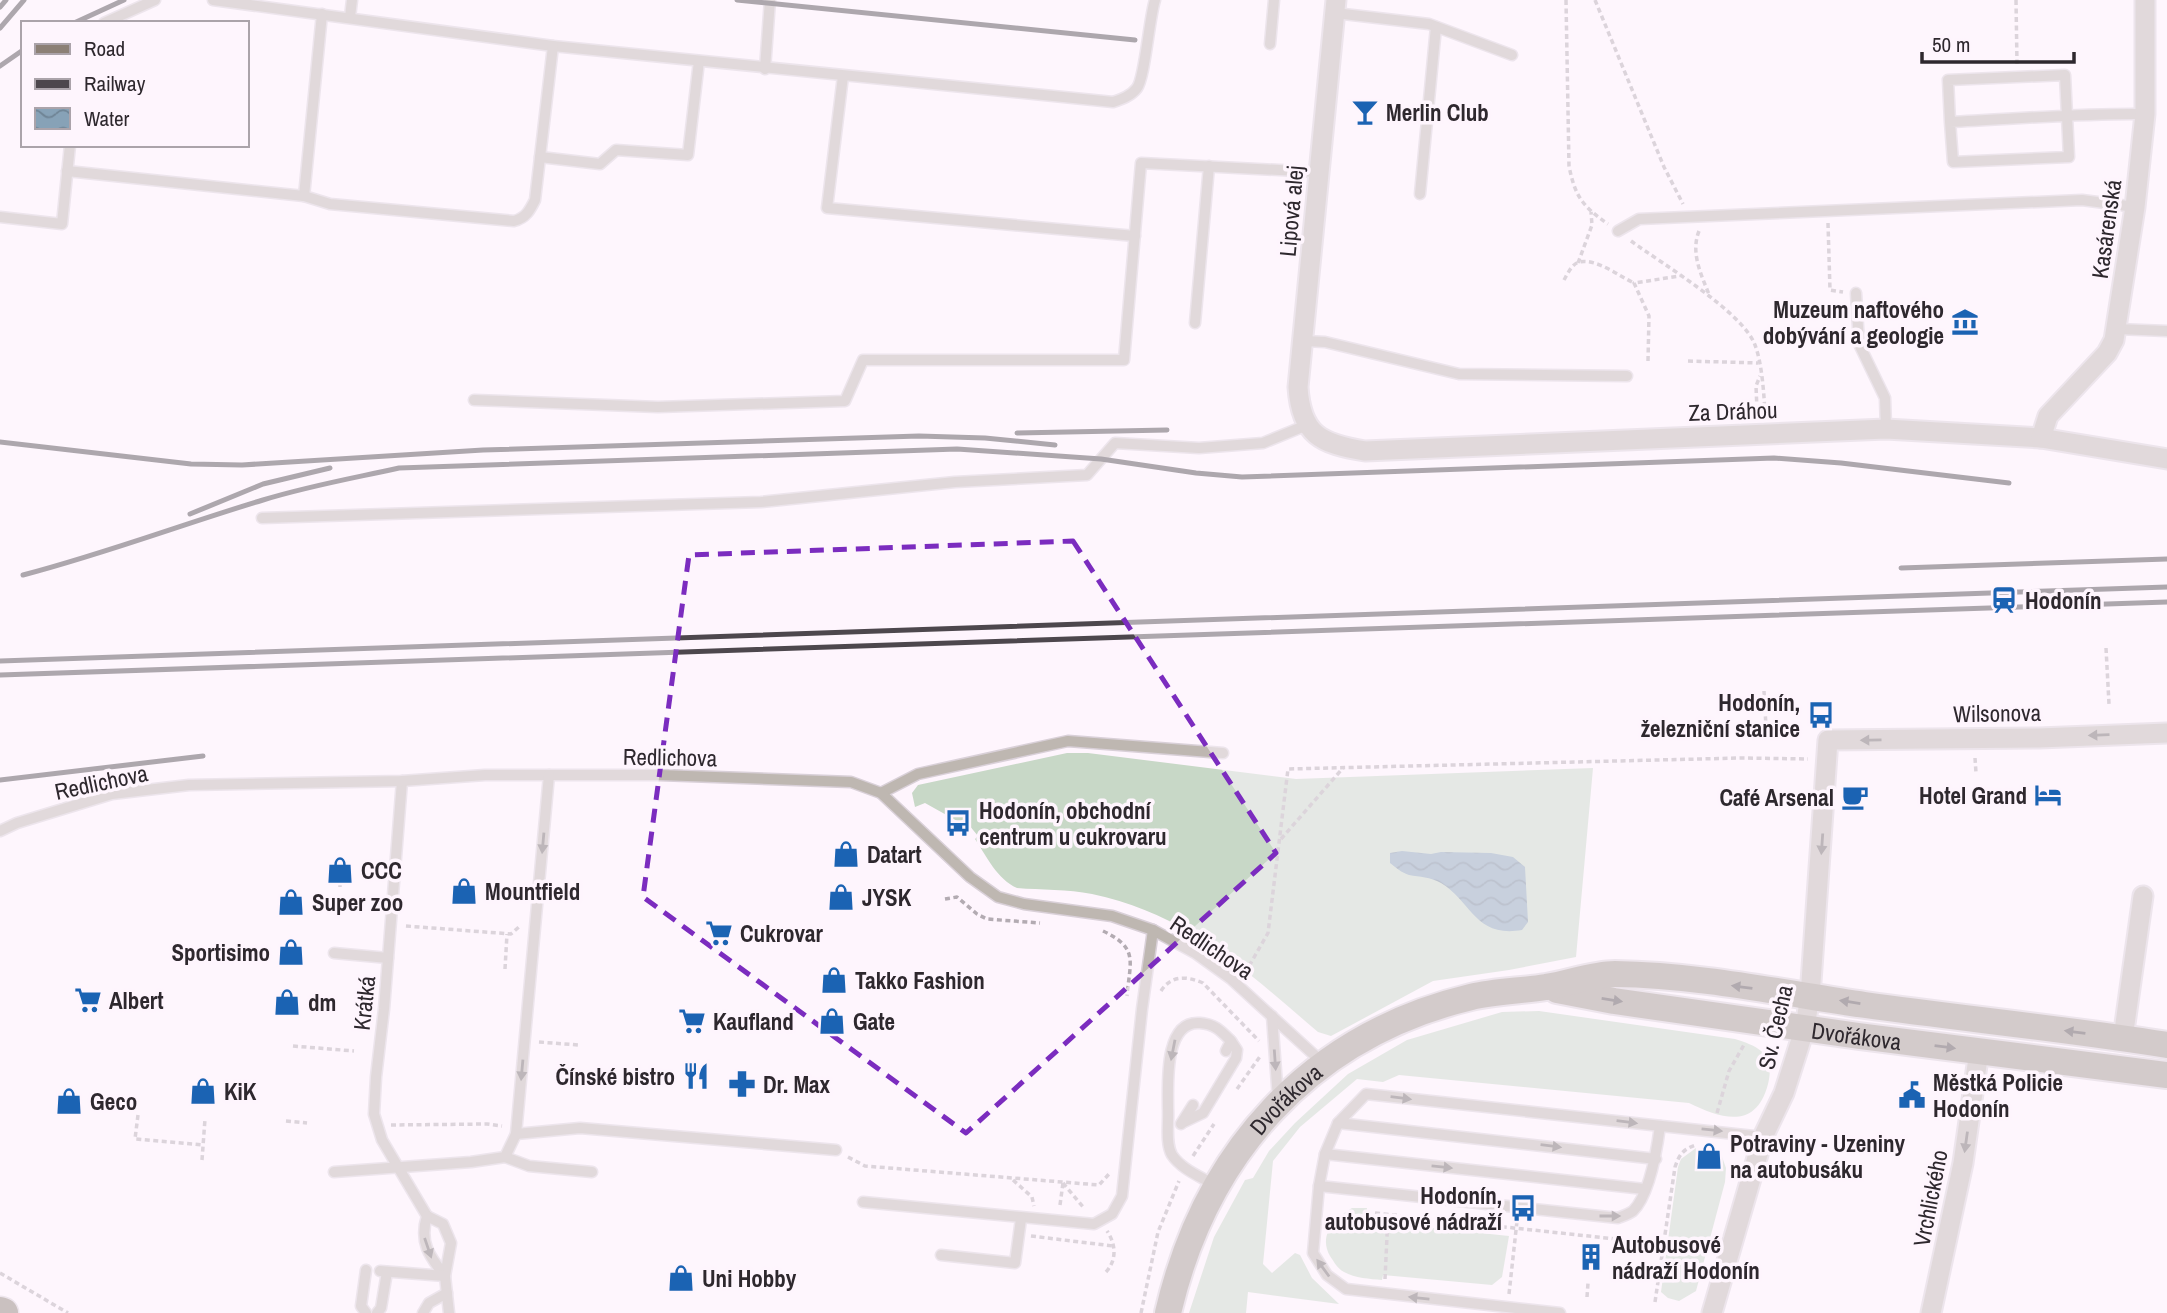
<svg xmlns="http://www.w3.org/2000/svg" width="2167" height="1313" viewBox="0 0 2167 1313" font-family="'Archivo Narrow',sans-serif">
	<style>
		.grass { fill: #c8d8c7 }
		.water { fill: url(#water-waves) }
		.lines { fill: none; stroke-linecap: round; stroke-linejoin: round }
		.service-casing { stroke: #d9d0d8; stroke-width: 13 }
		.minor-casing { stroke: #d9d0d8; stroke-width: 23 }
		.secondary-casing { stroke: #d9d0d8; stroke-width: 30 }
		.primary-casing { stroke: #d9d0d8; stroke-width: 33 }
		.path { stroke: #b3abb2; stroke-width: 3.5; stroke-dasharray: 5 3.5; stroke-linecap: butt }
		.service { stroke: #beb7b1; stroke-width: 10 }
		.minor { stroke: #beb7b1; stroke-width: 19 }
		.secondary { stroke: #a1978f; stroke-width: 26 }
		.primary { stroke: #8c8076; stroke-width: 30 }
		.rail { stroke: #4d474d; stroke-width: 5 }
		.oneway { fill: #6f6869 }
		.oneway2 { fill: #564f50 }
		.marked { fill: none; stroke: #7b2cbf; stroke-width: 5; stroke-dasharray: 14 9; stroke-linejoin: round }
		.labels { text-anchor: middle; dominant-baseline: central; stroke-width: 7; stroke-linejoin: round; paint-order: stroke }
		.poi-label { font-size: 23px; font-weight: bold; fill: #2e282e; stroke: #fef5fd; text-anchor: start }
		.street-label { font-size: 23px; fill: #2e282e; stroke: #fef5fd }
	</style>
	<defs>
		<pattern id="water-waves" width="16" height="10" patternUnits="userSpaceOnUse" patternTransform="scale(1.75)"><rect width="16" height="10" fill="#87a2b7"/><path d="M0 5q4-4 8 0t8 0" fill="none" stroke="#6f8495"/></pattern>
	</defs>
	<rect width="100%" height="100%" fill="#fef5fd"/>
	<g class="grass">
		<path d="M1067,753H1088L1296,779L1593,768L1576,957L1509,970L1433,981L1331,1036L1318,1032C1245,970 1189,915 1092,894C1068,889 1041,890 1017,888C997,879 987,857 975,839L978,836L964,819L959,822L925,803L915,807L912,793L918,785Z"/>
		<path d="M1539,1011L1735,1039C1761,1047 1775,1055 1768,1084C1756,1130 1722,1119 1689,1103L1399,1075L1383,1082L1357,1079L1300,1127L1273,1161L1263,1264L1272,1273L1295,1253L1300,1255L1312,1278L1339,1304L1248,1292L1246,1313H1189L1214,1237L1245,1180L1253,1178L1269,1151L1295,1123L1348,1074L1407,1040L1502,1012Z"/>
		<polygon points="1696,1148 1704,1148 1702,1162 1713,1164 1716,1151 1721,1154 1726,1168 1725,1182 1696,1291 1679,1301 1668,1298 1661,1292 1678,1167 1681,1159"/>
		<path d="M1352,1208H1367L1366,1221L1509,1236L1502,1277L1492,1285L1383,1275L1382,1280C1370,1279 1355,1278 1344,1272C1338,1269 1334,1262 1330,1256C1318,1235 1335,1218 1352,1208Z"/>
	</g>
	<path class="water" d="M1402,851L1431,854L1441,852L1491,853L1513,857L1525,867L1528,922L1522,930C1475,938 1472,902 1441,883C1430,877 1420,877 1409,875C1402,873 1395,867 1390,863V853Z"/>
	<g class="lines">
		<defs>
			<g id="service">
				<path d="M213,0L553,46L1113,102C1122,99 1131,96 1137,88C1145,77 1149,19 1155,0"/>
				<polyline points="1335,13 1429,24 1512,55"/>
				<polyline points="350,17 352,0"/>
				<polyline points="104,23 155,0"/>
				<polyline points="1270,44 1274,0"/>
				<polyline points="765,69 770,0"/>
				<polyline points="843,76 827,208 1135,236"/>
				<path d="M1950,122L1953,162L2069,157L2065,75L1948,80L1950,122C2015,119 2080,113 2145,114"/>
				<polyline points="540,157 600,164 616,150 688,155 699,61"/>
				<polyline points="67,171 304,196 322,14"/>
				<polyline points="1420,194 1436,27"/>
				<path d="M304,196L330,204L514,221C526,218 530,210 535,200L553,46"/>
				<polyline points="0,217 62,224 70,145"/>
				<polyline points="1618,231 1639,219 2082,200 2135,207"/>
				<polyline points="1856,293 1859,344 1885,398 1886,429"/>
				<polyline points="1195,323 1209,166"/>
				<polyline points="2117,329 2167,331"/>
				<polyline points="1305,341 1325,342 1459,374 1627,376"/>
				<polyline points="474,400 658,407 845,401 863,360 1124,360 1141,163 1318,172"/>
				<polyline points="262,518 761,502 955,482 1087,475 1115,443 1199,448 1263,443 1307,425"/>
				<polyline points="402,781 384,1009 376,1077 374,1114 382,1140 427,1216"/>
				<polyline points="881,793 918,774 1068,741 1223,753"/>
				<polyline points="0,831 17,823 112,794 189,785 402,781 485,775 660,775 851,782 881,793 970,877 998,897 1024,904 1112,916 1153,930 1195,953 1231,979 1323,1063"/>
				<polyline points="334,953 388,958"/>
				<polyline points="1272,1016 1278,1099"/>
				<polyline points="1182,1123 1203,1113 1236,1058 1237,1050 1231,1041"/>
				<polyline points="1338,1123 1656,1159"/>
				<polyline points="1181,1124 1193,1105"/>
				<polyline points="516,1134 580,1128 836,1150"/>
				<polyline points="1325,1154 1644,1189"/>
				<polyline points="505,1157 529,1166 592,1172"/>
				<polyline points="334,1172 471,1162 505,1157 516,1134 549,775"/>
				<path d="M1216,1186C1202,1177 1182,1170 1172,1155C1165,1143 1169,1122 1168,1108C1168,1083 1164,1020 1200,1023C1215,1024 1221,1031 1231,1041L1226,1051"/>
				<path d="M1319,1186L1618,1218C1623,1216 1629,1214 1633,1211C1650,1194 1657,1149 1660,1126"/>
				<polyline points="863,1202 1094,1224 1112,1214 1122,1196 1142,1009 1153,930"/>
				<polyline points="427,1216 443,1224 451,1243 445,1276 449,1313"/>
				<path d="M427,1216C419,1242 429,1256 445,1276"/>
				<polyline points="941,1255 1015,1263 1021,1219"/>
				<polyline points="380,1271 445,1276"/>
				<polyline points="366,1313 361,1306 366,1270"/>
				<polyline points="377,1313 381,1308 387,1272"/>
				<polyline points="423,1313 429,1303 447,1293"/>
				<polyline points="1560,1313 1346,1289 1327,1275 1313,1253 1319,1186 1325,1154 1338,1123 1366,1094 1763,1137"/>
			</g>
			<g id="minor">
				<path d="M1336,0L1298,387C1301,435 1321,444 1365,451L1886,429L2041,438L2167,459"/>
				<polyline points="2041,438 2048,416 2107,353 2114,340 2135,207 2145,114 2145,1"/>
				<polyline points="2123,1038 2143,896"/>
				<polyline points="1712,1313 1763,1137 1784,1093 1805,1027 1810,996 1828,740 2039,738 2167,733"/>
				<polyline points="1931,1313 1963,1163 1979,1051"/>
			</g>
			<g id="secondary">
				<path id="s1" d="M1557,990L1614,1001L1859,1036L2167,1075"/>
				<path id="s2" d="M1168,1313C1205,1153 1309,1036 1471,997C1495,991 1521,991 1546,987C1568,984 1592,974 1615,974C1698,975 1783,993 1865,1005C1966,1019 2067,1029 2167,1045"/>
			</g>
			<polyline id="primary" points="0,1312 3,1313"/>
		</defs>
		<use href="#service" class="service-casing"/>
		<use href="#minor" class="minor-casing"/>
		<use href="#secondary" class="secondary-casing"/>
		<use href="#primary" class="primary-casing"/>
		<g class="path">
			<path d="M1566,0L1569,166C1575,196 1582,206 1608,224"/>
			<polyline points="1595,0 1664,167 1683,204"/>
			<polyline points="2016,0 2017,64"/>
			<polyline points="1828,223 1830,290 1843,292"/>
			<path d="M1699,231C1690,254 1702,276 1710,297"/>
			<path d="M1631,241C1661,263 1743,312 1755,345C1762,363 1764,394 1765,414"/>
			<polyline points="1578,263 1592,225 1591,212"/>
			<path d="M1564,280C1568,273 1572,264 1579,262C1596,258 1619,276 1634,283"/>
			<polyline points="1648,361 1649,316 1634,283 1680,276"/>
			<polyline points="1688,361 1758,363"/>
			<polyline points="1757,410 1756,386 1760,376"/>
			<polyline points="2106,648 2109,704"/>
			<polyline points="1764,691 1766,727"/>
			<polyline points="1972,707 1973,719"/>
			<polyline points="1975,758 1976,773"/>
			<polyline points="1281,839 1343,768"/>
			<polyline points="340,882 340,890"/>
			<polyline points="945,899 957,897 977,914 987,919 1040,923"/>
			<polyline points="406,926 511,934 520,926"/>
			<path d="M1103,931C1139,948 1130,961 1127,996"/>
			<polyline points="505,969 507,934"/>
			<polyline points="1245,973 1268,933 1288,769 1740,758 1808,759"/>
			<path d="M1161,991C1171,975 1187,976 1203,983L1259,1041"/>
			<polyline points="539,1042 579,1045"/>
			<polyline points="293,1046 354,1051"/>
			<polyline points="1237,1089 1261,1055"/>
			<polyline points="1717,1113 1729,1071 1745,1043"/>
			<polyline points="138,1115 135,1139 203,1145"/>
			<polyline points="286,1121 307,1123"/>
			<polyline points="391,1125 487,1124 502,1126"/>
			<polyline points="1193,1156 1214,1124"/>
			<polyline points="848,1157 865,1166 1099,1185 1109,1174"/>
			<polyline points="202,1160 205,1119"/>
			<polyline points="1013,1180 1032,1197 1034,1206"/>
			<polyline points="1063,1183 1084,1208"/>
			<polyline points="1060,1205 1063,1183"/>
			<polyline points="1375,1213 1662,1244"/>
			<polyline points="1031,1236 1113,1246"/>
			<path d="M1106,1272C1117,1260 1116,1244 1107,1231"/>
			<polyline points="0,1273 68,1313"/>
			<polyline points="1385,1279 1388,1215"/>
			<polyline points="1509,1294 1517,1221"/>
			<polyline points="1587,1297 1588,1283"/>
			<path d="M1655,1302L1675,1167C1679,1155 1683,1149 1696,1145"/>
			<polyline points="1141,1313 1158,1232 1179,1181"/>
		</g>
		<use href="#service" class="service"/>
		<use href="#minor" class="minor"/>
		<use href="#secondary" class="secondary"/>
		<use href="#primary" class="primary"/>
		<g class="rail">
			<polyline points="737,0 1135,40"/>
			<polyline points="0,7 6,0"/>
			<polyline points="74,23 124,0"/>
			<polyline points="0,28 24,0"/>
			<polyline points="0,66 23,50"/>
			<polyline points="1017,433 1167,430"/>
			<polyline points="0,442 191,464 242,465 483,450 919,436 985,438 1055,445"/>
			<polyline points="190,514 263,484 330,468"/>
			<polyline points="1901,568 2167,559"/>
			<path d="M23,575C104,554 183,524 263,500C308,486 354,478 399,468L957,449L1101,459L1196,473L1242,477L1774,458L1841,463L2009,483"/>
			<polyline points="0,661 2167,587"/>
			<polyline points="0,675 2167,602"/>
			<polyline points="0,780 203,756"/>
		</g>
	</g>
	<defs><path id="oneway-solid" d="M-6-.8H1V-3.2L6.5 0L1 3.2V.8H-6Z" transform="scale(1.75)"/></defs>
	<g class="oneway">
		<use href="#oneway-solid" transform="translate(2099 735) rotate(178)"/>
		<use href="#oneway-solid" transform="translate(1871 740) rotate(179)"/>
		<use href="#oneway-solid" transform="translate(543 843) rotate(95)"/>
		<use href="#oneway-solid" transform="translate(1822 844) rotate(94)"/>
		<use href="#oneway-solid" transform="translate(1173 1050) rotate(101)"/>
		<use href="#oneway-solid" transform="translate(1275 1060) rotate(86)"/>
		<use href="#oneway-solid" transform="translate(522 1070) rotate(95)"/>
		<use href="#oneway-solid" transform="translate(1401 1098) rotate(7)"/>
		<use href="#oneway-solid" transform="translate(1627 1122) rotate(7)"/>
		<use href="#oneway-solid" transform="translate(1712 1130) rotate(6)"/>
		<use href="#oneway-solid" transform="translate(1966 1142) rotate(98)"/>
		<use href="#oneway-solid" transform="translate(1551 1146) rotate(7)"/>
		<use href="#oneway-solid" transform="translate(1442 1167) rotate(6)"/>
		<use href="#oneway-solid" transform="translate(1610 1216)"/>
		<use href="#oneway-solid" transform="translate(428 1248) rotate(71)"/>
		<use href="#oneway-solid" transform="translate(1323 1268) rotate(-126)"/>
		<use href="#oneway-solid" transform="translate(1419 1298) rotate(-174)"/>
	</g>
	<g class="oneway2">
		<use href="#oneway-solid" transform="translate(1742 987) rotate(-173)"/>
		<use href="#oneway-solid" transform="translate(1612 1000) rotate(9)"/>
		<use href="#oneway-solid" transform="translate(1850 1002) rotate(-171)"/>
		<use href="#oneway-solid" transform="translate(2075 1032) rotate(-173)"/>
		<use href="#oneway-solid" transform="translate(1945 1047) rotate(7)"/>
	</g>
	<path d="M0 0H2167V1313H0ZM1073,541L1276,853L966,1133L643,897L689,555Z" fill="#fef5fd" fill-opacity=".55" fill-rule="evenodd"/>
	<path class="marked" d="M1073,541L1276,853L966,1133L643,897L689,555Z"/>
	<defs>
		<symbol id="bar-bare" viewBox="-9 -9 18 18"><path d="M-6-5H6L.8 .8V4.5H3.5V6h-7V4.5H-.8V.8Z" fill="#1b63b3" stroke="#fef5fd" stroke-width="2.5" paint-order="stroke"/></symbol>
		<symbol id="museum-bare" viewBox="-9 -9 18 18"><path d="M0-6L6-3V-2H-6V-3ZM-5-1h2V3h-2ZM-1-1h2V3h-2ZM3-1h2V3H3ZM-6 4H6V6H-6Z" fill="#1b63b3" stroke="#fef5fd" stroke-width="2.5" paint-order="stroke"/></symbol>
		<symbol id="station-bare" viewBox="-9 -9 18 18"><path d="M-3-6H3Q5-6 5-4V2Q5 4 3 4L4.5 6H3L1.5 4h-3L-3 6H-4.5L-3 4Q-5 4-5 2V-4Q-5-6-3-6ZM-3.5-4v3h7v-3ZM-3.5 1v1.5H-2V1ZM2 1v1.5H3.5V1Z" fill="#1b63b3" stroke="#fef5fd" stroke-width="2.5" paint-order="stroke"/></symbol>
		<symbol id="bus-bare" viewBox="-9 -9 18 18"><path d="M-5-6H5V4H4V6H2V4H-2V6H-4V4H-5ZM-3.5-4V0h7V-4ZM-3.5 1.2v1.5H-2V1.2ZM2 1.2v1.5H3.5V1.2Z" fill="#1b63b3" stroke="#fef5fd" stroke-width="2.5" paint-order="stroke"/></symbol>
		<symbol id="hotel-bare" viewBox="-9 -9 18 18"><path d="M-6-4.5h1.5V1H6V5H4.5V3h-9V5H-6ZM-4 0a1.8 1.8 0 1 1 3.6 0ZM.5 0V-2.5h3Q6-2.5 6 0Z" fill="#1b63b3" stroke="#fef5fd" stroke-width="2.5" paint-order="stroke"/></symbol>
		<symbol id="cafe-bare" viewBox="-9 -9 18 18"><path d="M-5.5-4.5H6V0H3Q3 3.5 0 3.5H-2.5Q-5.5 3.5-5.5 0ZM3-3.2v2h1.7v-2ZM-6 4.5H4V6H-6Z" fill="#1b63b3" stroke="#fef5fd" stroke-width="2.5" paint-order="stroke"/></symbol>
		<symbol id="shop-bare" viewBox="-9 -9 18 18"><path d="M-5-2.5h2.3a2.7 3.5 0 0 1 5.4 0H5L5.5 6h-11ZM-1.5-2.5h3a1.5 2.3 0 0 0-3 0Z" fill="#1b63b3" stroke="#fef5fd" stroke-width="2.5" paint-order="stroke"/></symbol>
		<symbol id="supermarket-bare" viewBox="-9 -9 18 18"><path d="M-6-5.5h2.5l.6 2H6L4.5 2H-2.5L-4.4-4H-6ZM-1.5 3.2a1.3 1.3 0 1 0 .1 0ZM3 3.2a1.3 1.3 0 1 0 .1 0Z" fill="#1b63b3" stroke="#fef5fd" stroke-width="2.5" paint-order="stroke"/></symbol>
		<symbol id="restaurant-bare" viewBox="-9 -9 18 18"><path d="M-5-6h1v4h1v-4h1v4h1v-4h1v5L-1.5 .5V6h-2V.5L-5-1ZM5-6V6H3V1.5H1.5Q1.5-4 5-6Z" fill="#1b63b3" stroke="#fef5fd" stroke-width="2.5" paint-order="stroke"/></symbol>
		<symbol id="pharmacy-bare" viewBox="-9 -9 18 18"><path d="M-2-6h4v4h4v4h-4v4h-4v-4h-4v-4h4Z" fill="#1b63b3" stroke="#fef5fd" stroke-width="2.5" paint-order="stroke"/></symbol>
		<symbol id="civic-bare" viewBox="-9 -9 18 18"><path d="M-.6-6.5H3V-4.5H.6V-3L4-1V1h2V6H-6V1h2V-1L-.6-3ZM-1.2 2.5V6h2.4V2.5Z" fill="#1b63b3" stroke="#fef5fd" stroke-width="2.5" paint-order="stroke"/></symbol>
		<symbol id="building-bare" viewBox="-9 -9 18 18"><path d="M-4-6H4V6H1V3H-1V6H-4ZM-2.5-4.3h1.7v1.8h-1.7ZM.8-4.3h1.7v1.8H.8ZM-2.5-1h1.7V.8h-1.7ZM.8-1h1.7V.8H.8Z" fill="#1b63b3" stroke="#fef5fd" stroke-width="2.5" paint-order="stroke"/></symbol>
	</defs>
	<g fill-rule="evenodd">
		<use href="#bar-bare" x="1346" y="93" width="38" height="38"/>
		<use href="#museum-bare" x="1946" y="303" width="38" height="38"/>
		<use href="#station-bare" x="1985" y="581" width="38" height="38"/>
		<use href="#bus-bare" x="1802" y="696" width="38" height="38"/>
		<use href="#hotel-bare" x="2029" y="776" width="38" height="38"/>
		<use href="#cafe-bare" x="1836" y="778" width="38" height="38"/>
		<use href="#bus-bare" x="939" y="804" width="38" height="38"/>
		<use href="#shop-bare" x="827" y="835" width="38" height="38"/>
		<use href="#shop-bare" x="321" y="851" width="38" height="38"/>
		<use href="#shop-bare" x="445" y="872" width="38" height="38"/>
		<use href="#shop-bare" x="822" y="878" width="38" height="38"/>
		<use href="#shop-bare" x="272" y="883" width="38" height="38"/>
		<use href="#supermarket-bare" x="700" y="914" width="38" height="38"/>
		<use href="#shop-bare" x="272" y="933" width="38" height="38"/>
		<use href="#shop-bare" x="815" y="961" width="38" height="38"/>
		<use href="#supermarket-bare" x="69" y="981" width="38" height="38"/>
		<use href="#shop-bare" x="268" y="983" width="38" height="38"/>
		<use href="#supermarket-bare" x="673" y="1002" width="38" height="38"/>
		<use href="#shop-bare" x="813" y="1002" width="38" height="38"/>
		<use href="#restaurant-bare" x="677" y="1057" width="38" height="38"/>
		<use href="#pharmacy-bare" x="723" y="1065" width="38" height="38"/>
		<use href="#shop-bare" x="184" y="1072" width="38" height="38"/>
		<use href="#civic-bare" x="1893" y="1076" width="38" height="38"/>
		<use href="#shop-bare" x="50" y="1082" width="38" height="38"/>
		<use href="#shop-bare" x="1690" y="1137" width="38" height="38"/>
		<use href="#bus-bare" x="1504" y="1189" width="38" height="38"/>
		<use href="#building-bare" x="1572" y="1238" width="38" height="38"/>
		<use href="#shop-bare" x="662" y="1259" width="38" height="38"/>
	</g>
	<g class="labels">
		<g class="poi-label">
			<text x="1386" y="112">Merlin Club</text>
			<text x="1944" y="309" text-anchor="end">Muzeum naftového<tspan x="1944" dy="26">dobývání a geologie</tspan></text>
			<text x="2025" y="600">Hodonín</text>
			<text x="1800" y="702" text-anchor="end">Hodonín,<tspan x="1800" dy="26">železniční stanice</tspan></text>
			<text x="2027" y="795" text-anchor="end">Hotel Grand</text>
			<text x="1834" y="797" text-anchor="end">Café Arsenal</text>
			<text x="979" y="810">Hodonín, obchodní<tspan x="979" dy="26">centrum u cukrovaru</tspan></text>
			<text x="867" y="854">Datart</text>
			<text x="361" y="870">CCC</text>
			<text x="485" y="891">Mountfield</text>
			<text x="862" y="897">JYSK</text>
			<text x="312" y="902">Super zoo</text>
			<text x="740" y="933">Cukrovar</text>
			<text x="270" y="952" text-anchor="end">Sportisimo</text>
			<text x="855" y="980">Takko Fashion</text>
			<text x="109" y="1000">Albert</text>
			<text x="308" y="1002">dm</text>
			<text x="713" y="1021">Kaufland</text>
			<text x="853" y="1021">Gate</text>
			<text x="675" y="1076" text-anchor="end">Čínské bistro</text>
			<text x="1933" y="1082">Městká Policie<tspan x="1933" dy="26">Hodonín</tspan></text>
			<text x="763" y="1084">Dr. Max</text>
			<text x="224" y="1091">KiK</text>
			<text x="90" y="1101">Geco</text>
			<text x="1730" y="1143">Potraviny - Uzeniny<tspan x="1730" dy="26">na autobusáku</tspan></text>
			<text x="1502" y="1195" text-anchor="end">Hodonín,<tspan x="1502" dy="26">autobusové nádraží</tspan></text>
			<text x="1612" y="1244">Autobusové<tspan x="1612" dy="26">nádraží Hodonín</tspan></text>
			<text x="702" y="1278">Uni Hobby</text>
		</g>
		<g class="street-label">
			<text transform="translate(1291 211) rotate(-85)">Lipová alej</text>
			<text transform="translate(2106 229) rotate(-82)">Kasárenská</text>
			<text transform="translate(1733 411) rotate(-2)">Za Dráhou</text>
			<text transform="translate(1997 713) rotate(-1)">Wilsonova</text>
			<text transform="translate(670 757) rotate(1)">Redlichova</text>
			<text transform="translate(101 782) rotate(-12)">Redlichova</text>
			<text transform="translate(1212 947) rotate(34)">Redlichova</text>
			<text transform="translate(364 1003) rotate(-84)">Krátká</text>
			<text transform="translate(1775 1027) rotate(-77)">Sv. Čecha</text>
			<text stroke="none"><textPath href="#s1" startOffset="303">Dvořákova</textPath></text>
			<text stroke="none"><textPath href="#s2" startOffset="248">Dvořákova</textPath></text>
			<text transform="translate(1930 1198) rotate(-79)">Vrchlického</text>
		</g>
	</g>
	<rect x="21" y="21" width="228" height="126" fill="#fef5fd" stroke="#aba3aa" stroke-width="2"/>
	<rect x="35" y="44" width="35" height="10" fill="#8c8076" stroke="#aba3aa" stroke-width="2"/>
	<text x="84" y="56" font-size="21" fill="#2e282e">Road</text>
	<rect x="35" y="79" width="35" height="10" fill="#4d474d" stroke="#aba3aa" stroke-width="2"/>
	<text x="84" y="91" font-size="21" fill="#2e282e">Railway</text>
	<rect x="35" y="108" width="35" height="21" fill="url(#water-waves)" stroke="#aba3aa" stroke-width="2"/>
	<text x="84" y="126" font-size="21" fill="#2e282e">Water</text>
	<path d="M1922 52v10h152v-10" fill="none" stroke="#2e282e" stroke-width="3.5"/>
	<text x="1932" y="52" font-size="21" fill="#2e282e" stroke="#fef5fd" stroke-width="5" paint-order="stroke">50 m</text>
</svg>
